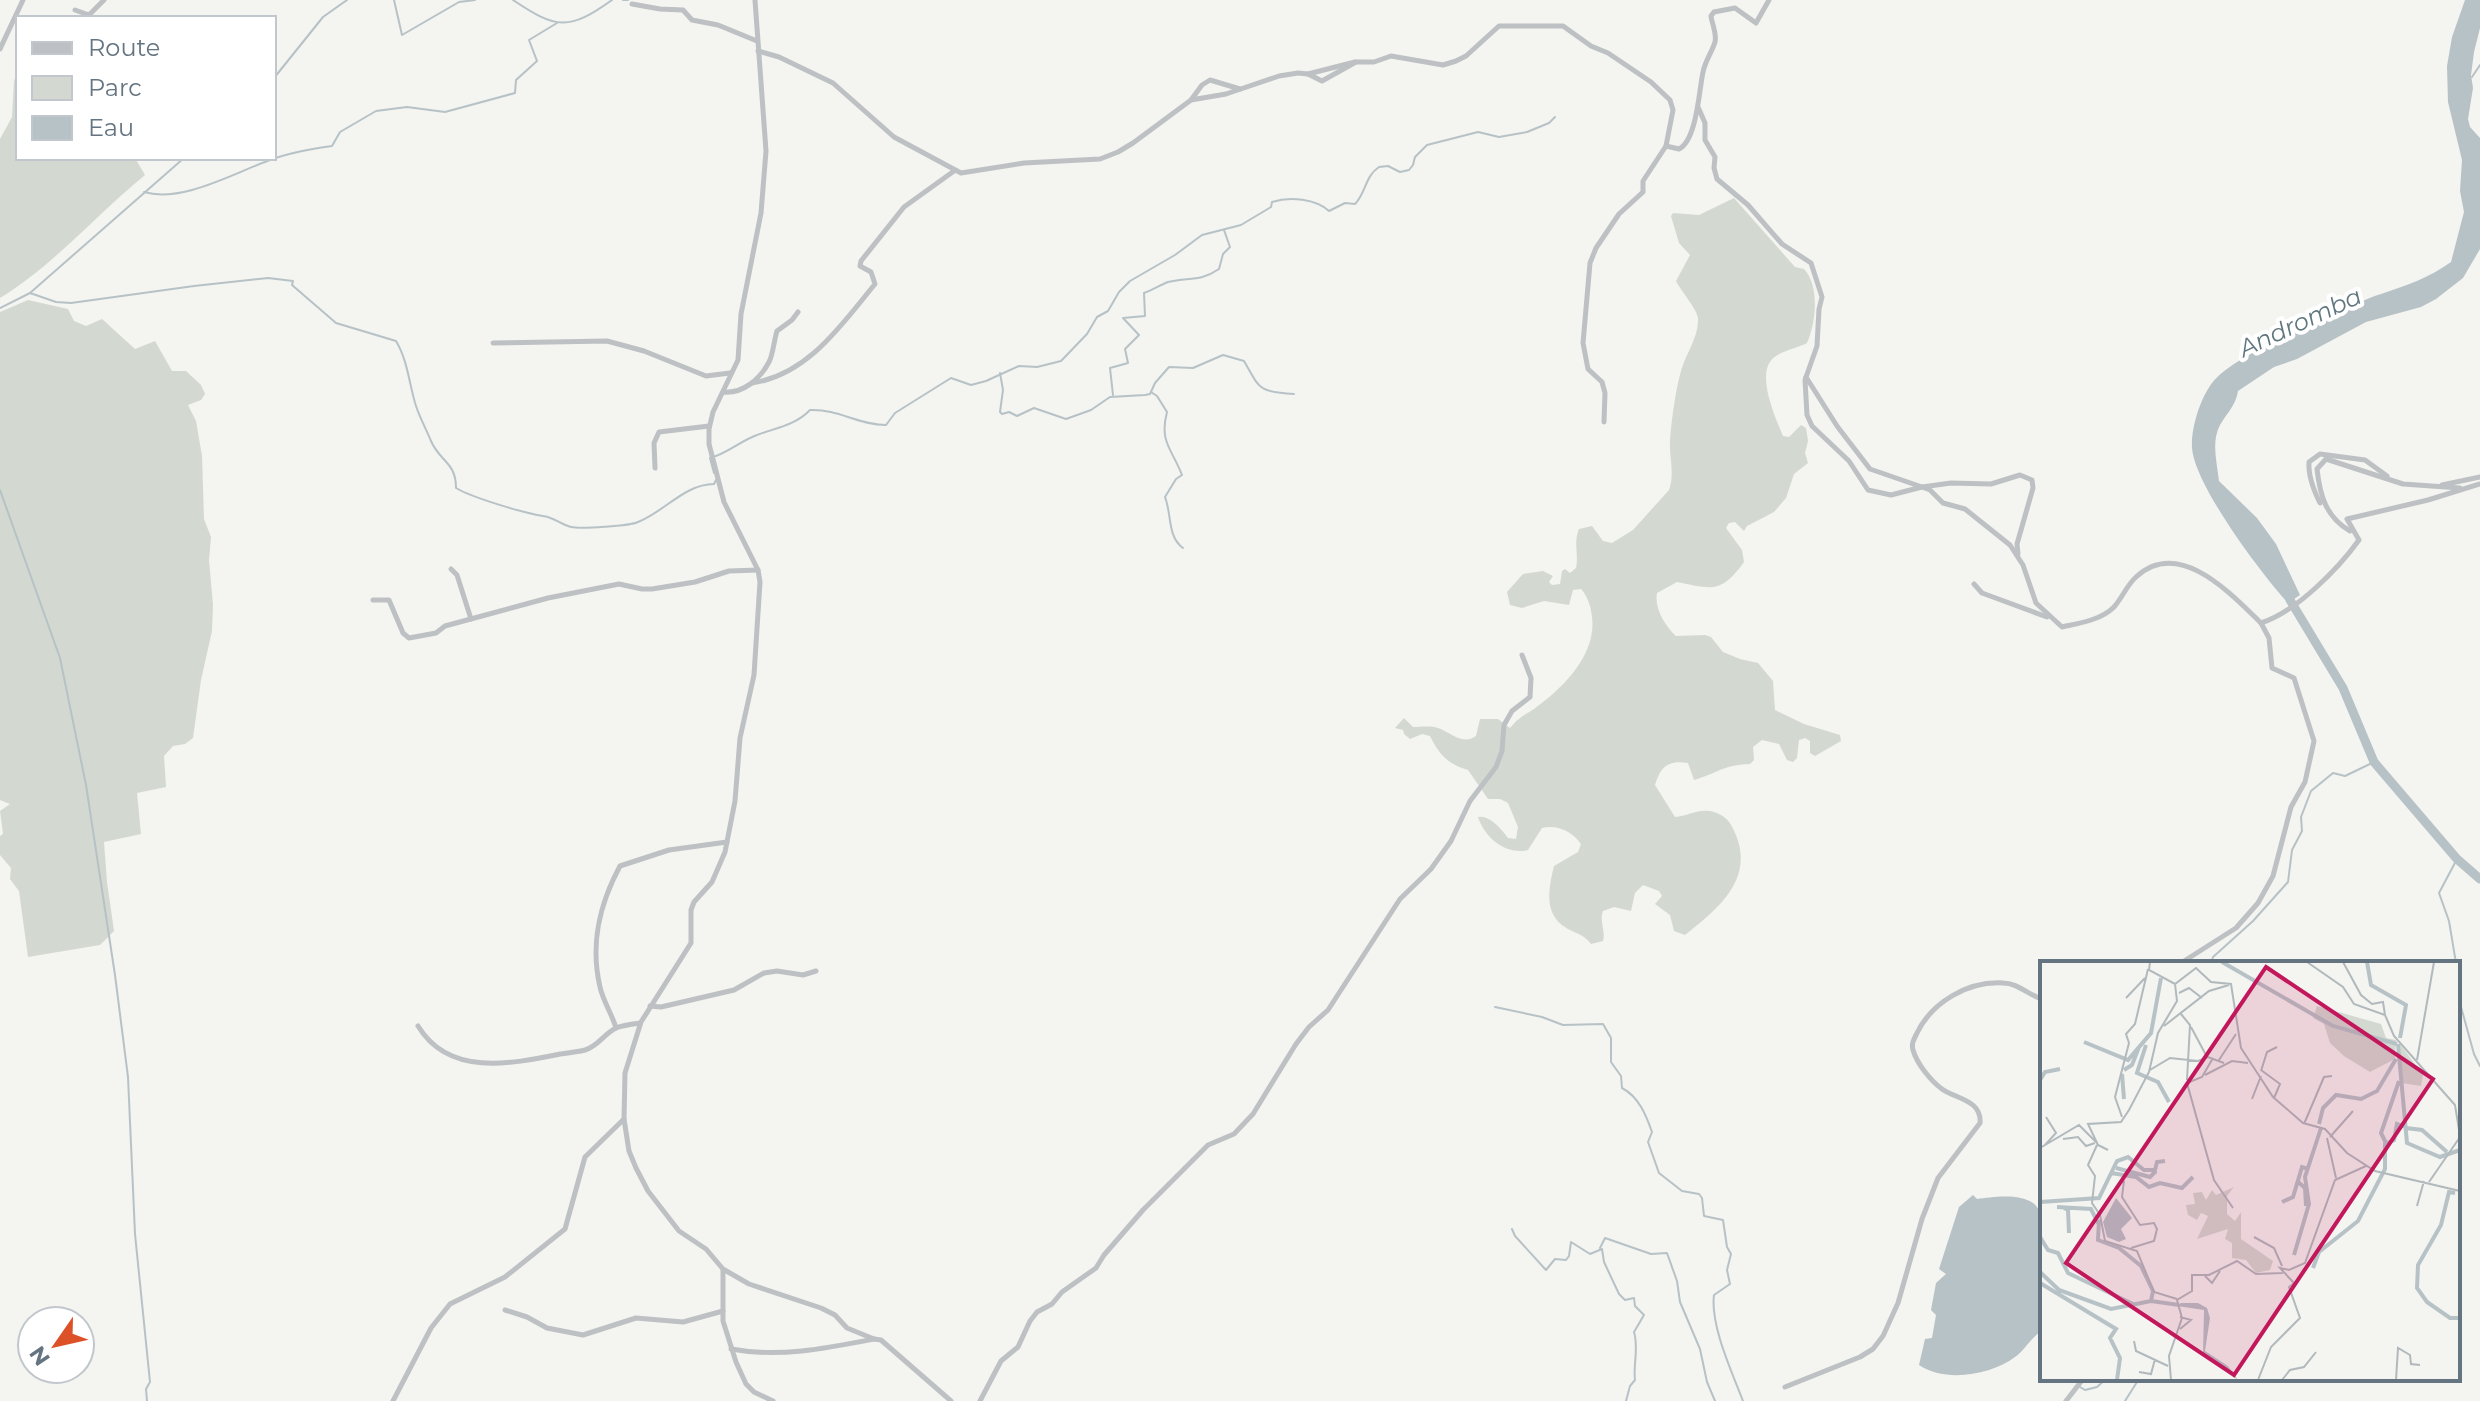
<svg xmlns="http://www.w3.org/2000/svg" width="2480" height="1401" viewBox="0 0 2480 1401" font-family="Montserrat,sans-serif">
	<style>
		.green { fill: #d3d9d0 }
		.water { fill: #b7c2c7 }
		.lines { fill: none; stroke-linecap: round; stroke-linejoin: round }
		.stream { stroke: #b7c2c7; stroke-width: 2 }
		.river { stroke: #b7c2c7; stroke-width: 9 }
		.minor { stroke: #bdc1c4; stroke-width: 5 }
		.labels { text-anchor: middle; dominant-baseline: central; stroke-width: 8; stroke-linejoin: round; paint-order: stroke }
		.water-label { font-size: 24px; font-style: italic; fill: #5f767e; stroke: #fff }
		.inset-river { fill: none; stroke: #b7c2c7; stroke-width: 4 }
		.inset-road { fill: none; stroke: #b1b9bd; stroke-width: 2 }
		.view { fill: #c2185b; fill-opacity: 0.15; stroke: #c2185b; stroke-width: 4 }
		.inset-edge { fill: none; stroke: #647481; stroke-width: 4 }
	</style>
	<rect width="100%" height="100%" fill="#f4f4f0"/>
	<g class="green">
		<path d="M18,70V158H135L145,175C96,215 54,265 0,298V139L12,117L14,81Z"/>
		<path d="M1734,198L1795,267L1804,269C1820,286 1816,323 1807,343C1797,348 1785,350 1776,356C1753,370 1776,419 1783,436L1789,437L1801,425L1806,428L1808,441L1805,453L1808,463L1794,474L1786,498L1774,512L1747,526L1744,531L1735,522L1729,523L1726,528L1742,550L1744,562C1721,594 1712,589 1677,582L1657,593C1654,608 1665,626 1676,636L1705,635L1711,637L1723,652L1740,659L1758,663L1773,681L1775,710L1804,724L1840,735L1841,741L1815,756L1810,753V741L1805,738L1799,740L1797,758L1793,762L1787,760L1779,744L1762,740L1753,747L1754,760L1750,764C1722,765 1718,773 1694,780L1688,763C1667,760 1661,767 1655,785L1675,817C1687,816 1698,809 1710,811C1726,815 1730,821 1736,835C1754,880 1718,909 1685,935L1674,931L1670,915L1655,904L1662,896L1659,891L1643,885L1635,893L1631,911L1614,907L1603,911C1599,922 1606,931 1603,941L1591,944C1584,935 1580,935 1570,930C1543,917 1548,890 1554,866L1578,852L1581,844C1573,832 1557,824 1542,828L1528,850C1505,855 1485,838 1478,817C1490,815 1501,829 1508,838L1516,839L1518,827L1508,803L1500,799H1488L1468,770C1447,764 1439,754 1430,736L1422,734L1410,739L1404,734L1403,730L1395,728L1404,718L1413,727C1419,727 1427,726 1434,727C1448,729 1461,747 1476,736L1480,719H1498L1510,728C1519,717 1523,716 1534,709C1562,689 1597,655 1592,617C1591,607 1588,597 1581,589L1573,590L1569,605L1544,601L1522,608L1510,605L1507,592L1523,574L1543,571L1553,576L1549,582L1552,585L1560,584L1562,571L1565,569L1570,573L1576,568C1579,554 1573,543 1579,529L1592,526L1603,541L1612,543L1633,530L1669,490C1675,474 1669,456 1670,440C1672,417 1675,393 1681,371C1686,353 1699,337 1698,318C1697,309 1681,291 1676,281L1690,255L1679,243L1671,216L1673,213L1699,215Z"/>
		<polygon points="28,300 68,309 74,321 86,326 102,319 135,349 155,341 172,371 186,371 201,385 205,394 201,400 188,405 196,421 202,456 204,519 211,537 209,560 213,605 212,631 201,680 193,738 185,744 173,746 164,756 166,787 137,793 141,834 104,842 107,882 114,931 100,945 28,957 19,891 10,879 11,868 0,855 0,836 3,834 0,811 10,804 0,800 0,312"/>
	</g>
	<g class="water">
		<path d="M2465,0H2480V28L2474,52L2471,75L2473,88L2468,119L2470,127L2480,138V249L2463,278L2436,299L2421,307L2366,322L2297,359L2274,367L2238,391C2236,405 2227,413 2220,425C2211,442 2217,463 2219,481L2257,518L2276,544L2300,595L2288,603C2262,575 2193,483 2192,447C2191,428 2200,399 2212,383C2232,357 2307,326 2339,309C2354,307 2366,298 2381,294C2407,285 2429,278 2451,262L2464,212L2460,191L2462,160L2448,102L2447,66L2452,37Z"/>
		<path d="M1973,1195L1977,1199C1992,1197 2019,1193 2033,1203C2035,1204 2041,1212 2042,1214V1331C2030,1338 2025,1350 2015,1357C1991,1375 1945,1383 1919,1365L1925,1339L1932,1338L1936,1315L1931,1310L1936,1283L1946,1274L1939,1269L1959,1207Z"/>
	</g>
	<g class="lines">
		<g class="stream">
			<polyline points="394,0 402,35 459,2 475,0"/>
			<path d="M513,0C556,29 569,31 612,0"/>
			<polyline points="623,0 628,0"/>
			<polyline points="2472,77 2480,65"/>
			<polyline points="274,78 323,17 347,0"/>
			<path d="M144,192C181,203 232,174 265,162C286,153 310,149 332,146L340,132L376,111L407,107L445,112L515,93L516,80L537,61L529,40L557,23"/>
			<path d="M30,293L56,302L71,303L194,286L268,278L293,281L292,285L336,323L396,341C408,361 409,384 416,406C420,418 426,429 431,441C440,462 456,462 456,488C473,498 524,513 543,516C553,517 562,525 571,527C581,529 630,526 638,522C664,512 685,484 714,484L716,480"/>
			<polyline points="0,308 30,293 184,158"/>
			<path d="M1000,373L1003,390L1000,412L1002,414L1009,412L1017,416L1034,408L1066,419L1091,410L1110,397L1145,395L1150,394L1155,383L1169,367L1193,368L1223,355L1244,361C1260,389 1258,392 1294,394"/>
			<path d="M1151,392L1157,396L1167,412C1159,442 1172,449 1182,475L1176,479L1165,497C1172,515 1167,536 1183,548"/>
			<path d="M1113,395L1110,368L1128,363L1125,349L1139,335L1123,318L1145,316L1144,293C1153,290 1160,285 1168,282C1189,277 1200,282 1219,269L1223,254L1230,247L1224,230"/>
			<path d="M714,473L710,458C727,454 740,441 757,435C775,428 796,425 810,410C839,409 858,425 886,425L895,413L951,378L971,385L986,381L1019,366L1037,367L1061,361L1087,334L1097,317L1108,311L1119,292L1130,281L1175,255L1202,235L1241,225L1271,207L1272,202C1290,196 1316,199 1329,211L1345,203L1355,204C1366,193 1365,176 1379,167L1388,166L1400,172L1409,170L1413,165L1415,157L1427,145L1478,132L1499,137L1527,132L1549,123L1555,117"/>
			<polyline points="0,490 60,658 86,785 115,975 128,1077 135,1234 150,1382 146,1389 147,1401"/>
			<polyline points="2211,963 2213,957 2253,921 2288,882 2292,850 2302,831 2301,817 2311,791 2333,773 2345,776 2374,762"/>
			<polyline points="2456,963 2449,921 2439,893 2457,859"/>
			<polyline points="2458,996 2474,1054 2480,1066"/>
			<path d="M1495,1007L1542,1017L1563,1025L1603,1024L1611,1038V1062L1621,1076L1622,1088C1639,1097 1646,1115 1652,1132L1648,1142L1659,1173L1682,1191L1699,1194L1702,1198L1704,1216L1723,1220L1727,1247L1731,1254L1727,1270L1730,1284L1714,1295C1710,1325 1732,1372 1743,1401"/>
			<path d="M1512,1229L1515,1236L1546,1270L1555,1259L1566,1260L1569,1256L1571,1242L1590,1254L1602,1249L1604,1262L1619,1294L1625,1300L1634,1298L1635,1306L1644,1315L1634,1332C1639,1349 1633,1363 1635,1380L1630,1386L1626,1401"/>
			<polyline points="1600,1248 1605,1238 1651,1254 1667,1253 1677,1281 1680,1302 1700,1349 1707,1382 1715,1401"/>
			<polyline points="2080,1387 2085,1390 2097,1387 2106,1379"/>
			<polyline points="2125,1401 2137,1382 2135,1379"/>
		</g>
		<polyline class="river" points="2290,600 2343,688 2374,762 2457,859 2480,879"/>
		<g class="minor">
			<polyline points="632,4 660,9 683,10 692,20 718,25 757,41"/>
			<polyline points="75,10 89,15 104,0"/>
			<polyline points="0,49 23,0"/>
			<path d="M758,51L779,57L833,83L894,137L961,173L1024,163L1100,159L1118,152L1133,143L1191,100L1226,94L1279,76L1298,73L1308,74L1322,81L1356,62H1374L1391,56L1443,65L1456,61L1466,56L1499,26H1563L1591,46L1608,53L1651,82L1670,100L1673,110L1666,146L1679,149C1697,140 1699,90 1703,72C1705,61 1712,52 1715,42C1717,34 1712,24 1711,16L1714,12L1735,8L1756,23L1769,0"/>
			<polyline points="1308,74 1355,62"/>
			<polyline points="1191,100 1202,85 1210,80 1240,89"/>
			<path d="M1698,107L1705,123V140L1715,157L1714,168L1717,179L1748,205L1782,244L1811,263L1822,297L1819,309L1817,346L1805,380L1807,415L1812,426L1849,461L1868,490L1891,495L1922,487L1930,490L1943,503L1965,509L2010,545L2023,565L2036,603L2062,627C2080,623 2101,620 2114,607C2122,598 2127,585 2136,577C2179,537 2231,594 2261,623C2296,612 2338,569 2359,540L2347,519L2428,500L2480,484"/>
			<polyline points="493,343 607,341 644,351 706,376 730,373"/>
			<polyline points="1806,377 1837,426 1870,469 1922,487 1951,483 1991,484 2020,475 2032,480 2033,488 2017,544 2018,554"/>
			<path d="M752,383C808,375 842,324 875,284L871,272L860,266L861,261L904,207L954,171"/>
			<path d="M723,392C743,394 760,379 769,362C773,355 774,340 777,331L792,320L798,312"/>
			<polyline points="1604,422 1605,393 1602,382 1588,369 1583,343 1590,263 1596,248 1619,214 1643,192 1643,181 1666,146"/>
			<polyline points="655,468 654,443 659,432 709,426"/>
			<polyline points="2442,485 2480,477"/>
			<path d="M2320,503C2314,491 2308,476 2309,462L2320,454L2365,460L2387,476"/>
			<path d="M2350,531C2326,517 2320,496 2317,469L2326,459L2403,484L2460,488"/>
			<polyline points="451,569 457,575 471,619"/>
			<polyline points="1974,584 1982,593 2047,617"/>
			<polyline points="373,600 389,600 403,633 409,638 436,633 445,626 548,598 619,584 642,589 652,589 695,582 729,571 758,570"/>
			<polyline points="2181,963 2236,928 2258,903 2273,876 2291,807 2305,782 2314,741 2294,678 2272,668 2269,638 2261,623"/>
			<polyline points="650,1006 661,1007 734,990 764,973 777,971 803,975 816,971"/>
			<path d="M418,1026C449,1077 511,1064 560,1054C568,1053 577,1052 585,1050C598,1046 604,1034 616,1028C623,1025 632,1024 640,1023"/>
			<path d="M616,1028C612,1014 603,1001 600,987C590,944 599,905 620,866L669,850L727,842"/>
			<polyline points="624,1119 629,1151 636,1168 648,1191 679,1231 706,1249 723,1269 749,1284 821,1308 835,1315 847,1328 874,1339"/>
			<polyline points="723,1270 723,1321 736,1362 746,1384 754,1392 773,1401"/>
			<polyline points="505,1310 527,1317 547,1328 583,1335 636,1318 683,1322 723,1311"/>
			<path d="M731,1349C779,1358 828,1348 874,1339L881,1340L951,1401"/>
			<path d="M1785,1387L1860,1357L1873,1349L1883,1336L1898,1303L1922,1219L1938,1178L1980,1123C1982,1100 1956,1099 1942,1089C1931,1081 1917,1064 1913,1050C1911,1044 1914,1039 1917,1033C1932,1002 1968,981 2003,983C2018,983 2028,995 2042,999"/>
			<polyline points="393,1401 431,1328 450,1304 505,1277 565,1229 585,1157 624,1119 625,1073 641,1022 691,943 691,910 694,902 712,882 725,852 735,801 740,738 754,675 760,582 758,570 724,502 709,444 709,429 713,412 738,360 741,314 761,213 766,151 755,0"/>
			<polyline points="980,1401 1001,1361 1018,1347 1030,1321 1037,1312 1052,1304 1062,1292 1096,1268 1104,1255 1143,1210 1208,1145 1234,1134 1253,1114 1296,1044 1309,1027 1328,1010 1400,899 1431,869 1451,841 1470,801 1496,767 1502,751 1504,725 1512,711 1530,697 1531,678 1522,655"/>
			<polyline points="2066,1401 2083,1379"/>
		</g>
	</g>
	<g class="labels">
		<g class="water-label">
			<text transform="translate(2300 322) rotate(-25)">Andromba</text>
		</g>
	</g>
	<g transform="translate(2040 961)">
		<rect width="420" height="420" fill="#f4f4f0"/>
		<path d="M277,45L341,63L346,77L356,79L355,98L330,111L304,95L290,82L284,63L273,57ZM360,83L383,114L381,125L361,122ZM194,226L187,235V253L195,260L201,251V278L233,300L230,309L216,312L206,299L192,297V282L185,278L188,268L157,278L168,255L161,252L157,259L148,254L146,244L155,243L153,232L162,231L166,239L172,229L176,234Z" fill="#d3d9d0"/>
		<path d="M76,237L92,257L81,268L86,278L79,281L67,276L63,261ZM141,342H158L167,347L170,357L165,390L188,405L198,419L163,393L164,349L137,345Z" fill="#b7c2c7"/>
		<path class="inset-river" d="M182,1L293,65L357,83M327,1L331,24L366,44L360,77M44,81L88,99L111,72L121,17M358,83L367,182L400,196L420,189M106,84L97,112L118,121L129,141M84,109L92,104L99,86M82,113L84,138M0,119L5,111L20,108M279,163L283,147L296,134L321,138L337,130L356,98M366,167L382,169L407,191M346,182L341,172L359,120M76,207L110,216L116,210M71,212L96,216L109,226L120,222L142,227L153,216M257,220L265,227L266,245M415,232L409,231L401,264L378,304L377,327L387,341L410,357H420M0,241L59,237L77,200L88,196L104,209H115L117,201L125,200M242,241L253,236L262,206L268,208M17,246L51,248L58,262M22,246L28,249L29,272M59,259L58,279L79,287L101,305L113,330L111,340M0,276L8,289L18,292L28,312L93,343M254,294L269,243L265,216L281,167M273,307L279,291L318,260L345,208V183L354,179L357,163L365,166M0,311L19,329L71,348L111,340L139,344M0,322L76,368L70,377L80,397L77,419"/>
		<path class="inset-road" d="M110,1L109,9L135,23L156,7L171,21L191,23L201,87L233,136L263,162L285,168L307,192L335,210L420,230M267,1L303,26L314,43L345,54L354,75L415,144L420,175M303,1L321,34L332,43L343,41L345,54M139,32L149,27L162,37M86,37L105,17M141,53L150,64L147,119M124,65L169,30L189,24M151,66L167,96M173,97L162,116L147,122L174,219L193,247M179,99L196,73M377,99L394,1M110,109L130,97L158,100L168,96L184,102M221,109L240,123L234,137M221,110L227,91L237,86M165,114L192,100L208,102M212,138L221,115M82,156L75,136L89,82L86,73L95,63L108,8M264,163L284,116L292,115M290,176L313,150M287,177L296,217M23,178L38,176L46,185L55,182M5,184L16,172L6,156M57,184L48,204L55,215L52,242L60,254L65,280L97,290L114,331L137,338M0,187L39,164L56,181M68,189L58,184L48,163L81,161L89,149L109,111L118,72L137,40L135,23M84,220L82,236L100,264L114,262L117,268L114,280L91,287M389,221L420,176M377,245L384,220M214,276L234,287L242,305M165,315L172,322L180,310M140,368L151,359L140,356M94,380L96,390L128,405M99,411L111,413L115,398M131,419L129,395L142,357L137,339L152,330V314H169L197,300L216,313L243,312M218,419L231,386L260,357L249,326L254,322L240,307L249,309L265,302L295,219L326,205M242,419L250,409L264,406L276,391M356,419L358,387L370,394L371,403L380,404"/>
		<path class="view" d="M226,6L393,118L194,414L26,302Z"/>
		<rect width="420" height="420" class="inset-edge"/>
	</g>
	<rect x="16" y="16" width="260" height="144" fill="#ffffff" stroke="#c1c7cd" stroke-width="2"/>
	<rect x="32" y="42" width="40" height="12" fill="#bdc1c4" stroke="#c1c7cd" stroke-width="2"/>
	<text x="88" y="56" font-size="24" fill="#647481">Route</text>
	<rect x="32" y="76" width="40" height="24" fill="#d3d9d0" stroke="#c1c7cd" stroke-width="2"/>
	<text x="88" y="96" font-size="24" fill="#647481">Parc</text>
	<rect x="32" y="116" width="40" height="24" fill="#b7c2c7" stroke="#c1c7cd" stroke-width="2"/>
	<text x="88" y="136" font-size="24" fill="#647481">Eau</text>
	<g transform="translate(56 1345) rotate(236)"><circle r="38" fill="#ffffff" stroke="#c1c7cd" stroke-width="2"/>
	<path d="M0-6L14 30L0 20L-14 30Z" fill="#dd5128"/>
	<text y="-12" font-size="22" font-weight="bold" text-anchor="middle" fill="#647481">N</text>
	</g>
</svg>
